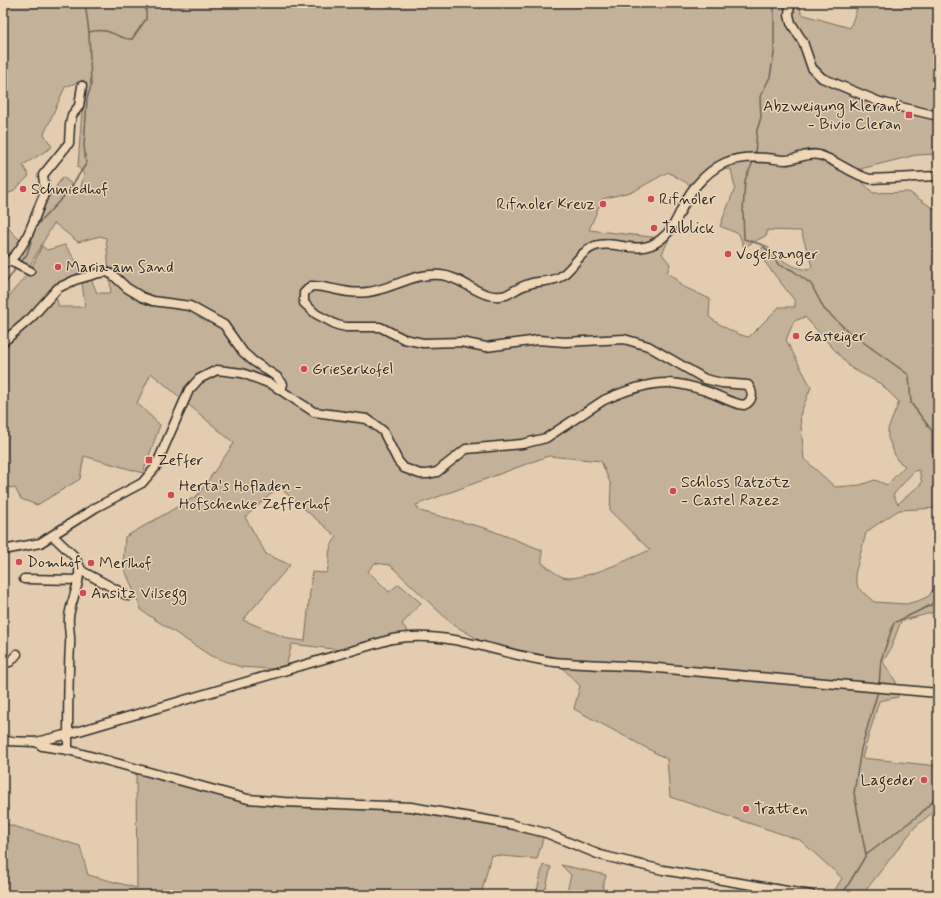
<svg xmlns="http://www.w3.org/2000/svg" width="941" height="898" viewBox="0 0 941 898" font-family="Mynerve,sans-serif">
	<style>
		.green { fill: #c4b199; stroke: #786e62; fill-rule: evenodd }
		.lines { fill: none; stroke-linecap: round; stroke-linejoin: round }
		.stream { stroke: #6c6459; stroke-width: 1.5 }
		.minor-casing { stroke: #2b2b2b; stroke-width: 11 }
		.minor { stroke: #efd6b7; stroke-width: 8 }
		.poi-dot { fill: #d1495b; stroke: #efd6b7; stroke-width: 1.5 }
		.labels { text-anchor: middle; dominant-baseline: central; stroke-width: 3; stroke-linejoin: round; paint-order: stroke }
		.poi-label { font-size: 16px; fill: #2b2b2b; stroke: #efd6b7; text-anchor: start }
	</style>
	<rect width="100%" height="100%" fill="#e3ccaf"/>
	<filter id="ink" filterUnits="userSpaceOnUse"><feTurbulence type="fractalNoise" baseFrequency=".025" numOctaves="2"/><feDisplacementMap in="SourceGraphic" scale="8" xChannelSelector="R" yChannelSelector="G"/><feConvolveMatrix kernelMatrix="1 2 1 2 8 2 1 2 1" color-interpolation-filters="sRGB"/></filter>
	<g filter="url(#ink)">
		<g class="green">
			<path d="M3,3H800L801,14L850,28L859,3H938V154L916,155L852,171L873,193L909,192L934,209L938,204V508L899,510L873,527L866,533L855,574L858,588L874,602L906,604L918,601L929,596L938,581V611L901,621L890,650L883,662L896,682L898,697L879,701L862,758L938,766V808L915,827L862,895H832L842,878L800,840L670,797L667,759L574,709L580,686L557,662L495,649L452,624L390,565L375,563L368,571L389,592L399,584L421,603L402,624L409,633L358,652L292,644L285,670L241,667L211,656L142,611L123,565L125,537L198,495L234,443L151,373L137,403L160,425L143,473L84,456L80,479L37,505L21,499L15,488L3,487V350L6,343L3,341V295L4,294L9,296L30,271L42,246L47,250L65,245L76,261L79,273L52,286L58,293L56,297L59,307H85L82,282L91,279L97,293H111L106,238L100,236L78,242L54,223L29,267L14,260L24,248L47,199L63,177L80,191L84,174L78,167L84,80L65,87L44,134L52,147L23,165L29,176L12,192L3,195ZM731,169L735,188L720,226L739,234L744,247L767,235V230L801,231L812,266L809,270C790,268 779,259 766,245L757,252L795,301V307H779L749,337C736,335 720,325 709,317L710,299L680,285L676,278L667,273L670,264L662,254L669,239L589,230L602,199L634,191L668,172L699,190L718,170ZM805,317L851,368L881,384L899,402L888,429V438L897,460L905,466L887,485L875,480L860,485L835,487L804,459L800,415L811,387L786,340L794,321ZM548,456L601,461L611,485L610,511L650,550C631,558 580,583 563,577C555,574 549,568 542,563V550L485,528L420,511L416,505ZM919,470L922,483L898,504L893,495L914,471ZM279,487L337,537C324,552 333,558 326,573L312,572L305,641L289,639L243,620L290,565L266,554L245,517Z"/>
			<polygon points="3,223 20,240 20,245 3,262"/>
			<polygon points="136,772 216,794 410,810 544,835 537,859 491,855 481,895 467,893 466,895 3,895 3,823 80,846 88,875 137,888"/>
			<polygon points="543,865 551,867 544,895 536,895"/>
			<polygon points="561,865 606,875 601,895 566,895 571,875"/>
		</g>
		<g class="lines">
			<g class="stream">
				<path d="M89,32C112,26 117,40 132,39L146,19V8L148,3"/>
				<polyline points="755,154 757,130 761,117 760,97 770,77 774,54 774,3"/>
				<polyline points="754,160 745,180 743,211 744,239 763,245 779,265 792,270 811,284 824,309 849,332 909,375 911,403 932,431 932,450 938,475"/>
				<polyline points="20,264 27,254 36,226 67,193 86,164 84,146 87,99 91,86 89,32 85,3"/>
				<polyline points="3,287 16,268"/>
				<polyline points="896,622 931,605 938,596"/>
				<polyline points="879,685 881,660 894,623"/>
				<polyline points="866,855 854,793 861,749 878,691"/>
				<polyline points="842,895 866,855 919,815 938,796"/>
			</g>
			<defs>
				<g id="minor">
					<polyline points="790,3 789,15 791,23 803,42 812,68 822,78 880,102 938,116"/>
					<polyline points="10,261 30,271"/>
					<path d="M3,265C26,252 33,220 43,197L45,191L43,175L69,143L70,125L72,115L79,106L82,86"/>
					<polyline points="3,342 31,318 58,288 75,280 99,273 107,272 113,275 127,288 142,297 153,301 190,306 224,325 243,352 253,361 277,377 283,384 281,390"/>
					<polyline points="53,536 74,556 82,571 128,596"/>
					<path d="M3,550L40,543L95,508L142,483L155,468L189,390L199,379L217,370L242,373L271,384L314,412L367,419L383,431L398,461L404,468L420,474H427L437,472L466,449L522,444L546,438L604,400C622,392 647,383 667,383C679,383 694,387 706,391C719,395 731,404 744,405C753,401 754,393 748,385L722,383L705,379L648,346L624,339L565,342L538,340L486,347L461,342L423,343L404,339L380,327H346L337,325L316,314L304,303V293L311,286C331,286 345,295 368,292C393,289 414,272 441,275C464,277 482,302 506,295C513,292 519,287 526,285C537,280 549,283 560,277C573,269 580,251 595,246C617,239 637,257 660,240C678,227 680,205 694,188C715,163 733,155 766,158C772,158 778,160 785,160C797,160 806,152 819,155C836,160 851,174 870,179L938,176"/>
					<polyline points="24,579 78,580"/>
					<polyline points="3,661 10,662 17,654"/>
					<path d="M3,741L36,742L69,734L392,639C452,629 498,655 555,662C585,665 616,665 646,667C743,676 841,684 938,693"/>
					<polyline points="36,742 42,746 68,750 248,799 284,802 411,807 510,824 546,833 600,855 663,870 811,895"/>
					<path d="M68,750C68,715 68,680 70,645C71,636 68,626 69,617C71,599 81,584 79,566"/>
				</g>
			</defs>
			<use href="#minor" class="minor-casing"/>
			<use href="#minor" class="minor"/>
		</g>
	</g>
	<g class="poi-dot">
		<rect x="905" y="111" width="8" height="8" rx="2"/>
		<circle cx="23" cy="189" r="4"/>
		<circle cx="651" cy="199" r="4"/>
		<circle cx="603" cy="204" r="4"/>
		<circle cx="654" cy="228" r="4"/>
		<circle cx="728" cy="254" r="4"/>
		<circle cx="58" cy="267" r="4"/>
		<circle cx="796" cy="336" r="4"/>
		<circle cx="304" cy="369" r="4"/>
		<rect x="145" y="456" width="8" height="8" rx="2"/>
		<circle cx="673" cy="491" r="4"/>
		<circle cx="171" cy="495" r="4"/>
		<circle cx="19" cy="562" r="4"/>
		<circle cx="91" cy="563" r="4"/>
		<circle cx="83" cy="593" r="4"/>
		<circle cx="924" cy="780" r="4"/>
		<circle cx="746" cy="809" r="4"/>
	</g>
	<g class="labels">
		<g class="poi-label">
			<text x="901" y="106" text-anchor="end">Abzweigung Klerant<tspan x="901" dy="18">- Bivio Cleran</tspan></text>
			<text x="31" y="189">Schmiedhof</text>
			<text x="659" y="199">Rifnoler</text>
			<text x="595" y="204" text-anchor="end">Rifnoler Kreuz</text>
			<text x="662" y="228">Talblick</text>
			<text x="736" y="254">Vogelsanger</text>
			<text x="66" y="267">Maria am Sand</text>
			<text x="804" y="336">Gasteiger</text>
			<text x="312" y="369">Grieserkofel</text>
			<text x="157" y="460">Zeffer</text>
			<text x="681" y="482">Schloss Ratzötz<tspan x="681" dy="18">- Castel Razez</tspan></text>
			<text x="179" y="486">Herta's Hofladen -<tspan x="179" dy="18">Hofschenke Zefferhof</tspan></text>
			<text x="27" y="562">Domhof</text>
			<text x="99" y="563">Merlhof</text>
			<text x="91" y="593">Ansitz Vilsegg</text>
			<text x="916" y="780" text-anchor="end">Lageder</text>
			<text x="754" y="809">Tratten</text>
		</g>
	</g>
	<rect width="941" height="898" fill="none" stroke="#efd6b7" stroke-width="16"/>
	<rect x="8" y="8" width="925" height="882" fill="none" stroke="#2b2b2b" stroke-width="1.5" filter="url(#ink)"/>
</svg>
